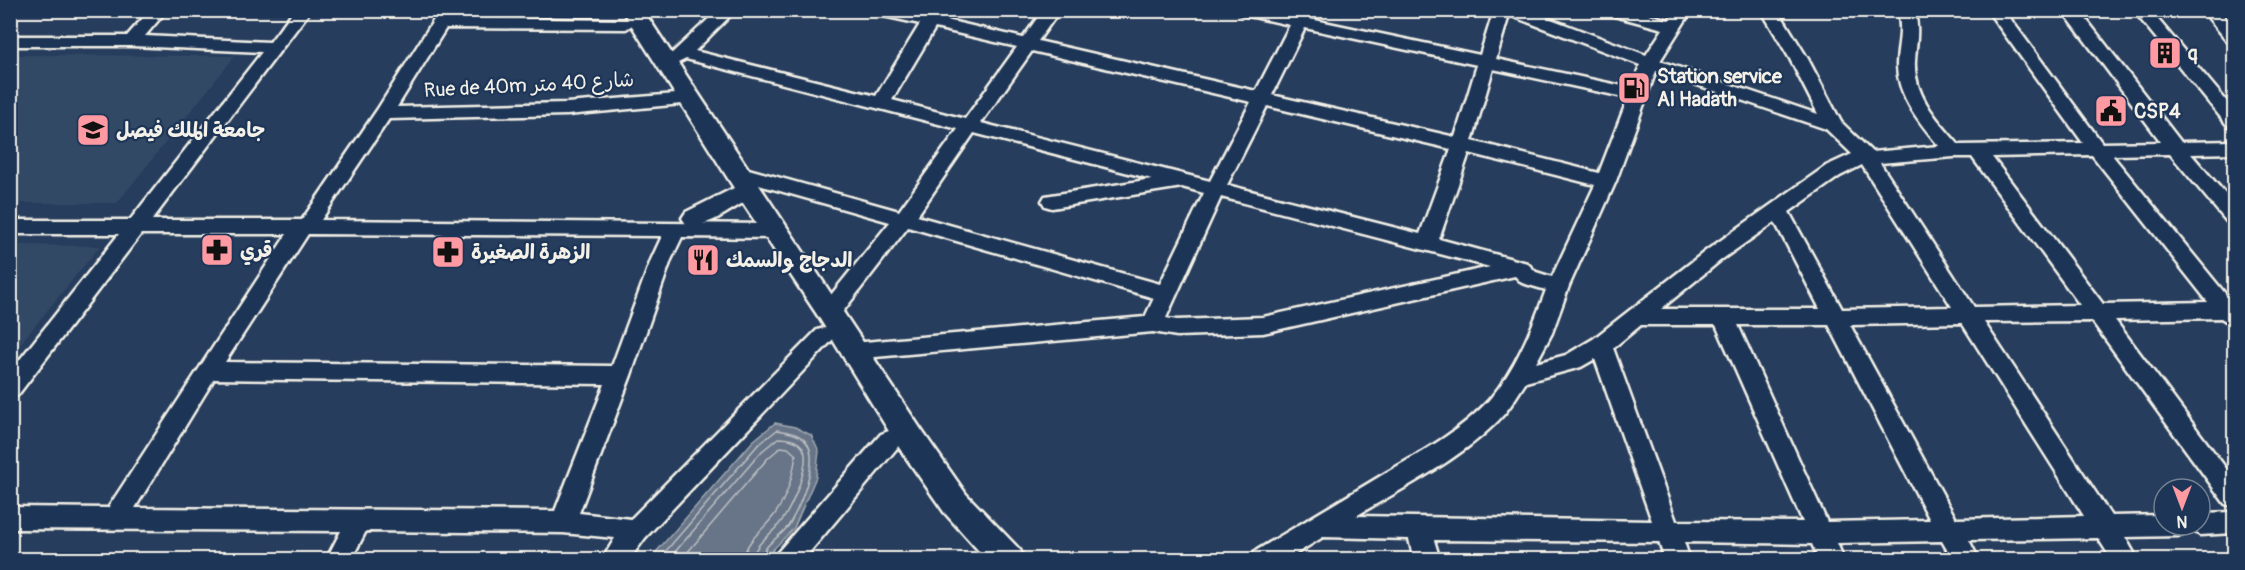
<svg xmlns="http://www.w3.org/2000/svg" width="2245" height="570" viewBox="0 0 2245 570" font-family="Pangolin,'Playpen Sans Arabic',sans-serif">
	<style>
		.built { fill: #334966 }
		.water { fill: #677588; stroke: #9fa7ae; stroke-width: 1.5 }
		.lines { fill: none; stroke-linecap: round; stroke-linejoin: round }
		.shore { stroke: #bcbfc2; stroke-width: 1.5 }
		.minor-casing { stroke: #f4f1e8; stroke-width: 5 }
		.major-casing { stroke: #f4f1e8; stroke-width: 5 }
		.minor { fill: #1d3557; fill-rule: evenodd }
		.major { fill: #1d3557; fill-rule: evenodd }
		.labels { text-anchor: middle; dominant-baseline: central; stroke-width: 4.5; stroke-linejoin: round; paint-order: stroke }
		.poi-label { font-size: 20px; font-weight: bold; fill: #f4f1e8; stroke: #1d3557; text-anchor: start }
		.street-label { font-size: 20px; fill: #f4f1e8; stroke: #1d3557 }
	</style>
	<rect width="100%" height="100%" fill="#263d5d"/>
	<filter id="ink" filterUnits="userSpaceOnUse"><feTurbulence type="fractalNoise" baseFrequency=".0167" numOctaves="2"/><feDisplacementMap in="SourceGraphic" scale="12" xChannelSelector="R" yChannelSelector="G"/><feConvolveMatrix kernelMatrix="1 2 1 2 8 2 1 2 1" color-interpolation-filters="sRGB"/></filter>
	<g filter="url(#ink)">
		<g class="built">
			<polygon points="11,55 235,56 117,203 11,203"/>
			<polygon points="11,245 100,246 11,355 10,245"/>
		</g>
		<polygon class="water" points="775,423 795,427 811,435 819,451 816,477 794,528 764,559 650,559 753,441"/>
		<g class="lines">
			<g class="shore">
				<path d="M658,560L757,446L777,430C787,432 799,433 806,442C821,459 799,508 789,525C780,538 764,543 760,560"/>
				<path d="M668,560L762,451L778,438C787,438 798,440 803,448C812,463 790,511 780,523C770,536 755,543 752,560"/>
				<path d="M681,560L768,458L781,447L788,448L796,455C793,475 787,497 775,514C764,530 746,539 743,560"/>
			</g>
			<defs>
				<g id="minor">
					<path d="M150,10H167L145,36L270,42L294,10H311L152,220H302L377,110L440,10H457L452,18L632,20L634,24L626,29L446,28L397,107L567,103L676,94L682,96L685,100L682,104L567,115L389,119L321,220L774,224L781,226L784,231L781,236L774,238L682,237L671,260L631,375L579,513L631,519L817,330L825,328L833,330L836,336L645,538L629,560H602L615,538L563,533L366,531L351,560H326L341,531L10,529V507L108,508L287,234H141L18,395L10,398V372L119,234H10V220H130L262,52L132,46H10V36H127ZM308,234L662,236L651,260L612,366L225,362ZM214,379L605,384L555,511L135,508Z"/>
					<path d="M718,10H736L695,51L876,96L920,24L874,14L872,10H904L1023,38L1043,10H1060L1038,41L1256,91L1290,25L1240,14L1238,10H1272L1294,15L1297,10H1313L1310,19L1480,55L1494,10H1527L1646,55L1663,29L1607,14L1605,10H1634L1669,20L1675,10H1692L1660,61L1818,114L1790,59L1761,10H1778L1808,59L1841,122L1872,152L1939,146C1921,124 1897,96 1897,65C1897,46 1904,29 1897,10H1914C1920,28 1916,43 1915,61C1913,95 1938,121 1959,145L2083,143L1987,10H2004L2102,143L2161,142L2062,10H2079L2181,142L2234,141V153L2191,154L2234,204V224L2227,222L2170,154L2112,155L2232,302H2234V323L2231,324L2221,318L2115,320L2234,479V507L2225,504L2092,321L1984,322L2111,516L2164,515V525H2200V513L2234,512V533L2200,535L2190,529L2189,533L2180,536L2125,537L2138,560H2112L2098,538L1969,540L1979,560H1953L1942,541L1837,543L1844,560H1819L1812,544L1684,542L1690,560H1665L1659,542L1434,540L1440,560H1414L1409,539L1323,537L1286,560H1251L1254,552C1297,526 1341,500 1384,474C1420,453 1461,431 1489,400C1516,369 1532,328 1546,290L1522,283L1515,276L1263,333L1177,336L1153,332L853,359L845,357L842,351L845,345L853,343L1145,317L1154,298L908,227L838,318L830,320L822,318L819,312L822,306L890,222L727,176L724,171L727,166L734,165L899,211L958,129L686,59L676,64L670,63L667,59L670,55ZM1509,15L1640,65L1632,88L1496,59ZM935,28L1017,47L965,119L892,100ZM1305,28L1477,65L1455,137L1272,95ZM1032,51L1251,102L1210,181L981,123ZM1493,69L1628,98L1599,173L1472,141ZM1656,71L1826,129L1852,154L1826,166L1707,250L1593,339L1566,355L1536,363L1552,333L1569,286L1616,181ZM1267,106L1451,149L1420,234L1227,185ZM974,133L1152,179L1045,196L1042,201L1045,206L1052,208L1182,187L1204,193L1160,284L917,216ZM1469,153L1595,185L1552,277L1536,272L1527,263L1439,239ZM2092,155L2208,302L2103,304L1992,157ZM1954,157H1972L2080,305L1974,307L1880,163ZM1862,165L1952,307L1842,309L1789,212L1840,176ZM1221,197L1490,267L1263,317L1177,320L1166,318ZM1775,222L1820,309H1661L1721,260ZM1962,323L2084,516L1956,519L1850,325ZM1641,325H1716L1803,522L1676,521L1613,348ZM1738,325H1829L1930,520L1827,522ZM1595,359L1652,521L1356,516C1404,487 1468,456 1505,413C1513,403 1519,392 1526,382L1581,367Z"/>
					<polygon points="2133,10 2150,10 2234,110 2234,127 2227,125"/>
					<polygon points="2202,10 2219,10 2234,28 2234,43 2228,42"/>
					<polygon points="889,431 897,434 901,441 897,448 803,560 775,560 778,552 881,434"/>
				</g>
				<path id="major" d="M622,10H643L920,428L966,494L1020,550L1024,560H987L944,512L898,446L820,319L743,203C726,212 705,230 686,224L682,218L686,212L734,188Z"/>
			</defs>
			<use href="#minor" class="minor-casing"/>
			<use href="#major" class="major-casing"/>
			<use href="#minor" class="minor"/>
			<use href="#major" class="major"/>
		</g>
	</g>
	<defs>
		<symbol id="building-square" viewBox="-11 -11 22 22"><rect x="-9" y="-9" width="18" height="18" rx="4" fill="#ff9aa2" stroke="#1d3557"/><path d="M-4-6H4V6H1V3H-1V6H-4ZM-2.5-4.3h1.7v1.8h-1.7ZM.8-4.3h1.7v1.8H.8ZM-2.5-1h1.7V.8h-1.7ZM.8-1h1.7V.8H.8Z" fill="#111"/></symbol>
		<symbol id="fuel-square" viewBox="-11 -11 22 22"><rect x="-9" y="-9" width="18" height="18" rx="4" fill="#ff9aa2" stroke="#1d3557"/><path d="M-5.5-6h7V0h2V4h1.3V-2.5L3-4.5l.8-.8L6-3V5H2.5V1h-1V6h-7ZM-4.2-4.7v3.2H.2V-4.7Z" fill="#111"/></symbol>
		<symbol id="civic-square" viewBox="-11 -11 22 22"><rect x="-9" y="-9" width="18" height="18" rx="4" fill="#ff9aa2" stroke="#1d3557"/><path d="M-.6-6.5H3V-4.5H.6V-3L4-1V1h2V6H-6V1h2V-1L-.6-3ZM-1.2 2.5V6h2.4V2.5Z" fill="#111"/></symbol>
		<symbol id="university-square" viewBox="-11 -11 22 22"><rect x="-9" y="-9" width="18" height="18" rx="4" fill="#ff9aa2" stroke="#1d3557"/><path d="M0-5L7-2L0 1L-7-2ZM-4 1L0 2.5L4 1V4Q0 6-4 4Z" fill="#111"/></symbol>
		<symbol id="pharmacy-square" viewBox="-11 -11 22 22"><rect x="-9" y="-9" width="18" height="18" rx="4" fill="#ff9aa2" stroke="#1d3557"/><path d="M-2-6h4v4h4v4h-4v4h-4v-4h-4v-4h4Z" fill="#111"/></symbol>
		<symbol id="restaurant-square" viewBox="-11 -11 22 22"><rect x="-9" y="-9" width="18" height="18" rx="4" fill="#ff9aa2" stroke="#1d3557"/><path d="M-5-6h1v4h1v-4h1v4h1v-4h1v5L-1.5 .5V6h-2V.5L-5-1ZM5-6V6H3V1.5H1.5Q1.5-4 5-6Z" fill="#111"/></symbol>
	</defs>
	<g fill-rule="evenodd">
		<use href="#building-square" x="2146" y="34" width="38" height="38"/>
		<use href="#fuel-square" x="1615" y="69" width="38" height="38"/>
		<use href="#civic-square" x="2092" y="92" width="38" height="38"/>
		<use href="#university-square" x="74" y="111" width="38" height="38"/>
		<use href="#pharmacy-square" x="198" y="231" width="38" height="38"/>
		<use href="#pharmacy-square" x="429" y="233" width="38" height="38"/>
		<use href="#restaurant-square" x="684" y="241" width="38" height="38"/>
	</g>
	<g class="labels">
		<g class="poi-label">
			<text x="2188" y="53">q</text>
			<text x="1657" y="76">Station service<tspan x="1657" dy="23">Al Hadath</tspan></text>
			<text x="2134" y="111">CSP4</text>
			<text x="116" y="130">جامعة الملك فيصل</text>
			<text x="240" y="250">قري</text>
			<text x="471" y="252">الزهرة الصغيرة</text>
			<text x="726" y="260">الدجاج والسمك</text>
		</g>
		<g class="street-label">
			<text transform="translate(529 85) rotate(-3)">Rue de 40m شارع 40 متر</text>
		</g>
	</g>
	<rect width="2245" height="570" fill="none" stroke="#1d3557" stroke-width="36"/>
	<rect x="18" y="18" width="2209" height="534" fill="none" stroke="#f4f1e8" stroke-width="2" filter="url(#ink)"/>
	<g transform="translate(2182 507) rotate(180)"><circle r="28" fill="#1d3557" stroke="#738091" stroke-width="1.5"/>
	<path d="M0-4.5L10 22L0 15L-10 22Z" fill="#ff9aa2"/>
	<text y="-9" font-size="16" font-weight="bold" text-anchor="middle" fill="#f4f1e8">N</text>
	</g>
</svg>
